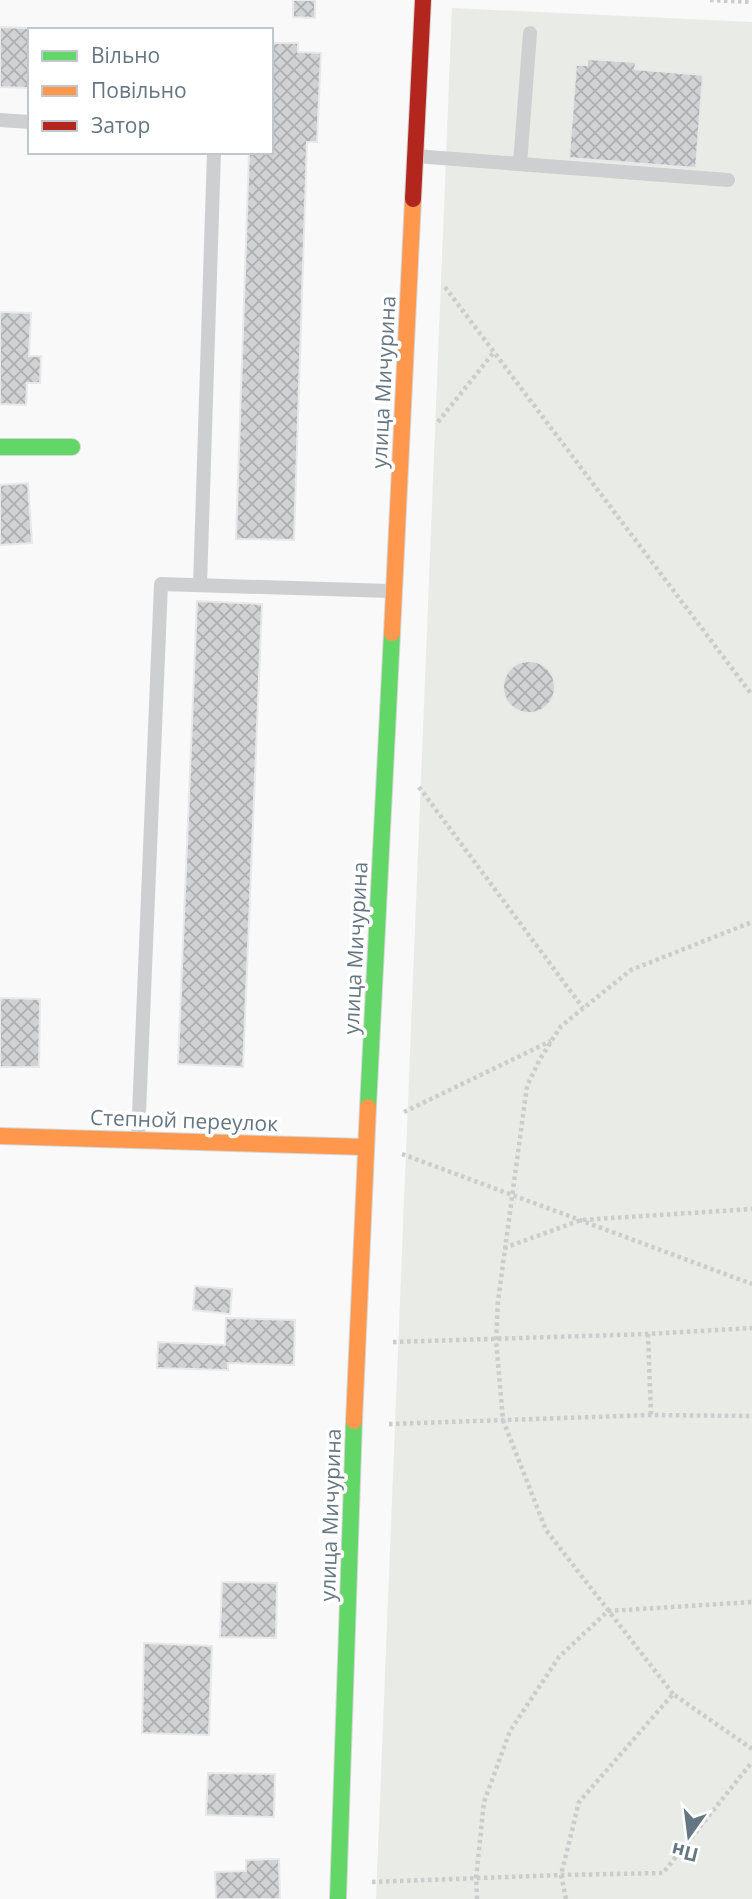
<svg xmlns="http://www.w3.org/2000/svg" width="752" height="1899" viewBox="0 0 752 1899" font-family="'Open Sans',sans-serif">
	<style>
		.park { fill: #e8ebe6 }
		.building { fill: url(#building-cross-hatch); stroke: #e8e8e8; stroke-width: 2 }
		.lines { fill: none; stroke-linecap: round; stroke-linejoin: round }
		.fast-casing { stroke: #d5d6d7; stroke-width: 18 }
		.slow-casing { stroke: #d5d6d7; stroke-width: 18 }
		.jam-casing { stroke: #d5d6d7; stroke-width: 18 }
		.path { stroke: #cbcccd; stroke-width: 4.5; stroke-dasharray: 3.5 3.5; stroke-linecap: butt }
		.lane { stroke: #cecfd0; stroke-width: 14 }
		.fast { stroke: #63d668; stroke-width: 16 }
		.slow { stroke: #ff974d; stroke-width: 16 }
		.jam { stroke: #b3261e; stroke-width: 16 }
		.labels { text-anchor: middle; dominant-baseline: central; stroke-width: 7; stroke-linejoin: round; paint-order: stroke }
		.street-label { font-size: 21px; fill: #657683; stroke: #fff }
	</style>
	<defs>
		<pattern id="building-cross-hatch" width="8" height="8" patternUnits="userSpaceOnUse" patternTransform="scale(1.75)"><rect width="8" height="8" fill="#d0d2d3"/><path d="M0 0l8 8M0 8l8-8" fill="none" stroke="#acafb1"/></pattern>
	</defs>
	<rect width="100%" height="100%" fill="#f9f9f9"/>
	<polygon class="park" points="452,8 752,22 752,1899 376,1899"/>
	<g class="building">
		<polygon points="293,0 315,0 315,18 293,17"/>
		<polygon points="0,27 85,30 30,30 30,88 0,87"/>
		<polygon points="271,43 298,43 298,52 321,53 317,142 307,142 294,540 236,539 249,152 271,152"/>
		<polygon points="587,59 636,62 635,69 703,75 696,168 569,158 576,65 587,65"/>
		<polygon points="0,312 31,313 29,356 41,356 40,383 27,383 26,405 0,404"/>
		<polygon points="28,483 32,543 0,545 0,485"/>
		<polygon points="197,601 262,604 243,1067 178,1064"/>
		<circle cx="529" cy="687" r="26"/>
		<polygon points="0,998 40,999 39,1067 0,1067"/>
		<polygon points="195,1286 232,1289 230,1314 193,1310"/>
		<polygon points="226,1318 295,1320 294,1365 228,1363 228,1370 157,1368 158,1342 225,1345"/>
		<polygon points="222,1582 277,1583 276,1638 220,1637"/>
		<polygon points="144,1643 212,1646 209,1735 142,1733"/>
		<polygon points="208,1773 275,1774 274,1817 206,1815"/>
		<polygon points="279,1859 280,1899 216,1899 215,1872 246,1871 246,1860"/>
	</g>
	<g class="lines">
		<defs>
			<g id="fast">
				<polyline points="0,447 72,447"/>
				<polyline points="368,1107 392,633"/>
				<polyline points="338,1899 354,1421"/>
			</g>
			<g id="slow">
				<polyline points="392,633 413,199"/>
				<polyline points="0,1136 366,1147"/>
				<polyline points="354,1421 368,1107"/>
			</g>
			<polyline id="jam" points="413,199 423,0"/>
		</defs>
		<use href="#fast" class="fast-casing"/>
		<use href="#slow" class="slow-casing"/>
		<use href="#jam" class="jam-casing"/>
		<g class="path">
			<polyline points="710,0 752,2"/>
			<polyline points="445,287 752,695"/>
			<polyline points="438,422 494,352"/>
			<polyline points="419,787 583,1008"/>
			<polyline points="404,1112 551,1041"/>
			<polyline points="402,1154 752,1284"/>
			<polyline points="504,1248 581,1220 752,1209"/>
			<polyline points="648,1334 651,1415"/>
			<polyline points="393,1342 648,1334 752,1328"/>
			<polyline points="389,1424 651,1415 752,1416"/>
			<polyline points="673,1694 546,1530 503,1420 496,1340 498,1301 527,1086 540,1059 561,1026 631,970 752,922"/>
			<polyline points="372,1882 561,1875 663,1873 752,1762"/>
			<polyline points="477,1899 476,1878 484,1802 510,1731 559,1657 608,1611 752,1602"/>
			<polyline points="566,1899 561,1875 579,1802 673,1694 752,1749"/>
		</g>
		<g class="lane">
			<polyline points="0,120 30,122"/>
			<polyline points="415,156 728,180"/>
			<polyline points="520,164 530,33"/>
			<polyline points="200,585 214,152"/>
			<polyline points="138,1138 161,584 390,591"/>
		</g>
		<use href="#fast" class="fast"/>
		<use href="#slow" class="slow"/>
		<use href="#jam" class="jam"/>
	</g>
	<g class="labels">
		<g class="street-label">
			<text transform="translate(383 382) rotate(-87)">улица Мичурина</text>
			<text transform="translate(355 948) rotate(-87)">улица Мичурина</text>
			<text transform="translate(184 1120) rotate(2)">Степной переулок</text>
			<text transform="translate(330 1515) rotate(-88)">улица Мичурина</text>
		</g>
	</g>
	<rect x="28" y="28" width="245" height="126" fill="#ffffff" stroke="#c1c8cd" stroke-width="2"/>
	<rect x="42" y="51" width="35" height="10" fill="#63d668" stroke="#c1c8cd" stroke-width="2"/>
	<text x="91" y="63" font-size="21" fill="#657683">Вільно</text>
	<rect x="42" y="86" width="35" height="10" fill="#ff974d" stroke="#c1c8cd" stroke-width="2"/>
	<text x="91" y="98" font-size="21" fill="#657683">Повільно</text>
	<rect x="42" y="121" width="35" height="10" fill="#b3261e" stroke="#c1c8cd" stroke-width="2"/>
	<text x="91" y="133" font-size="21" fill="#657683">Затор</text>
	<g transform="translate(689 1836) rotate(194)" stroke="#ffffff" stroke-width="5" paint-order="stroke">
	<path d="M0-5L12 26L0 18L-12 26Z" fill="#657683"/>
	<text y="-10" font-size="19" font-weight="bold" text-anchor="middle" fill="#657683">Пн</text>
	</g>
</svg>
